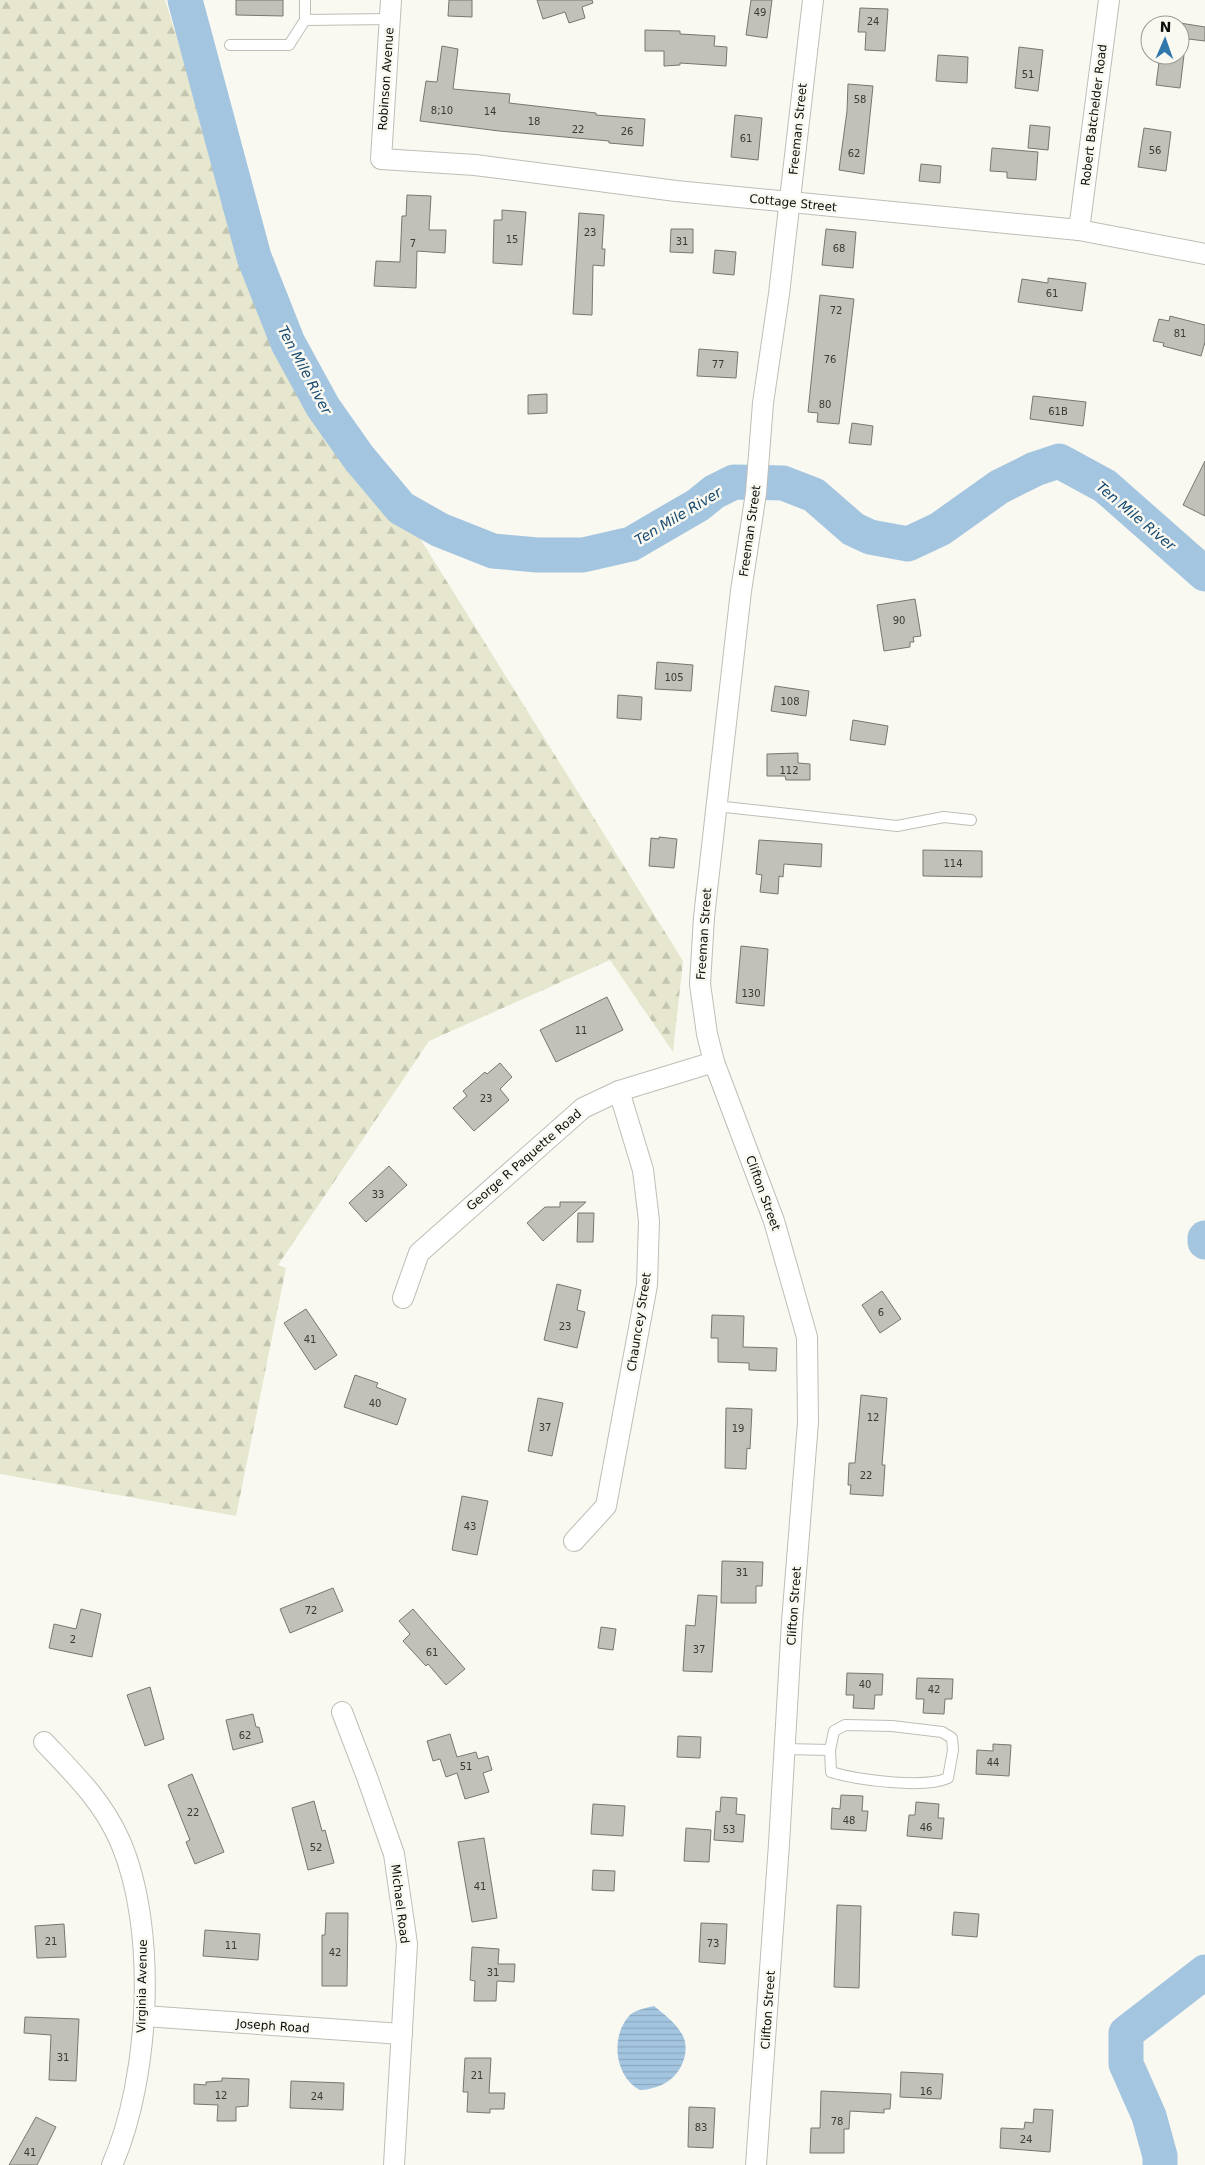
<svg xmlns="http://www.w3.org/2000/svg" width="1205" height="2165" viewBox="0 0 1205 2165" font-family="'DejaVu Sans',sans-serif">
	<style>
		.forest { fill: url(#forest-firs) }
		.water { fill: url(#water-rules) }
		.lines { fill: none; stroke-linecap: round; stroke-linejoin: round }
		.river { stroke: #a4c5e0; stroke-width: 35 }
		.building { fill: #c1c1b9; stroke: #777770 }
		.lane-casing { stroke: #bdbeb6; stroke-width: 12 }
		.street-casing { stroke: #bdbeb6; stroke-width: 22 }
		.lane { stroke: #fff; stroke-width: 10 }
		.street { stroke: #fff; stroke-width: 20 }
		.labels { text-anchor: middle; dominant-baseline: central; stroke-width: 5; stroke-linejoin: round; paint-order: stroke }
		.number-label { font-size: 10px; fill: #3a3a36 }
		.street-label { font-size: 12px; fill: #0d0d0b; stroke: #f9f9f1 }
		.water-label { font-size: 14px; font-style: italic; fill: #174a70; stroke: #f9f9f1 }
	</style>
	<defs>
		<pattern id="forest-firs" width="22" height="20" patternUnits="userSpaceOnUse" patternTransform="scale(1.25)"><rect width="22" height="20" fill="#e6e7ce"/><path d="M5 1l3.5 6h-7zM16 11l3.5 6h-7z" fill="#c4c5b0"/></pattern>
		<pattern id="water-rules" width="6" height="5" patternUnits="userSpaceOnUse" patternTransform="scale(1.25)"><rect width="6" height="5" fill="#a4c5e0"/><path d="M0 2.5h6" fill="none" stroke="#8ca8bf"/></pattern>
	</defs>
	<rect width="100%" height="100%" fill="#f9f9f1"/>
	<polygon class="forest" points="0,0 165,0 220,176 250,237 370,458 683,961 673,1052 610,960 429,1041 278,1265 286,1268 236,1516 0,1474"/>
	<path class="water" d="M654,2006C664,2014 677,2024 683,2036C686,2042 686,2049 685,2055C680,2078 662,2089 640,2090C615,2077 610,2037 629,2016C634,2010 646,2008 654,2006Z"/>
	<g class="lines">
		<g class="river">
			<polyline points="185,0 254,257 288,343 323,407 359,458 401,508 440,530 493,551 537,555 583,555 631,544 698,505 714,492 734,482 783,483 814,495 853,529 870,537 908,544 940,529 999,487 1035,469 1059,461 1105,486 1205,574"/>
			<polyline points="1205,1238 1205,1242"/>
			<polyline points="1160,2165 1160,2156 1149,2116 1126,2064 1126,2033 1205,1972"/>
		</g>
	</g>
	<g class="building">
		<polygon points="236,0 283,0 283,16 236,15"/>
		<polygon points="449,0 472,0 472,17 448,16"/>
		<polygon points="537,0 592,0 593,3 582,7 585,18 569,23 565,12 543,19"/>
		<polygon points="751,0 772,0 767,38 746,35"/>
		<polygon points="860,8 888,9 885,51 865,50 866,32 858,32"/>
		<polygon points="1180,23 1205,27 1205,41 1180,38"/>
		<polygon points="645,30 680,31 680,34 715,36 714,46 727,47 726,66 680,63 680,65 664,66 664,51 645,51"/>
		<polygon points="442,46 458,49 453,89 510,94 509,103 596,113 596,115 645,119 643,146 609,143 609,141 499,131 420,121 426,81 437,82"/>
		<polygon points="1019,47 1043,50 1038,91 1015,88"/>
		<polygon points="938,55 968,57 967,83 936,81"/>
		<polygon points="1160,55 1184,55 1180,88 1156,85"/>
		<polygon points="848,84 873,86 864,174 839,170 847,111"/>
		<polygon points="735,115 762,118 758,160 731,157"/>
		<polygon points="1030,125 1050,127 1048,150 1028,148"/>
		<polygon points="1144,128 1171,132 1166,171 1138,167"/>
		<polygon points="992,148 1038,152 1036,180 1007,178 1007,172 990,171"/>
		<polygon points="921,164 941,166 940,183 919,181"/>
		<polygon points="407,195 431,196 429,230 446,230 445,253 417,251 416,288 374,286 376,261 400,262 402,216 406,216"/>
		<polygon points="502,210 526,212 522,265 493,263 494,220 502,220"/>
		<polygon points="579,213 604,215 602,249 605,249 604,266 593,265 592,315 573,314"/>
		<polygon points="671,229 693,229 693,253 670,252"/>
		<polygon points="826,229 856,232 853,268 822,265"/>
		<polygon points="715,250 736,252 734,275 713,273"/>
		<polygon points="1048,278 1086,283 1082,311 1018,302 1022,279 1048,283"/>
		<polygon points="820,295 854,299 839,424 817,422 818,413 808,412"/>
		<polygon points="1170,316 1205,325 1205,342 1201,356 1163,346 1164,343 1153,341 1159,319 1169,321"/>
		<polygon points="699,349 738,352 736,378 697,376"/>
		<polygon points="547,394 547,413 528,414 528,395"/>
		<polygon points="1033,396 1086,402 1083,426 1030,419"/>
		<polygon points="852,423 873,426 871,445 849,443"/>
		<polygon points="1205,461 1205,516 1183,505"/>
		<polygon points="915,599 921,636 913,637 914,642 910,642 910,647 884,651 877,605"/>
		<polygon points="657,662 693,665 691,691 655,689"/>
		<polygon points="775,686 809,691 806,716 771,711"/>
		<polygon points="618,695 642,697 641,720 617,718"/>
		<polygon points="853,720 888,726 885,745 850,740"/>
		<polygon points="798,753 798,763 810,764 810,780 786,780 785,776 767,776 767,754"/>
		<polygon points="659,837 677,839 674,868 649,866 651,838 659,839"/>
		<polygon points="759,840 822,844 821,867 784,864 783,877 779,876 778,894 760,892 762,875 756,874"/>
		<polygon points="923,850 982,851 982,877 923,876"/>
		<polygon points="741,946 768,949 764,1006 736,1003"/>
		<polygon points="607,997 623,1030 556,1062 540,1030"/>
		<polygon points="500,1063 512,1077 500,1089 509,1100 474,1131 453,1108 467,1096 463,1091 485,1072 487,1074"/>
		<polygon points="389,1166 407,1185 366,1222 349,1203"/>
		<polygon points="560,1202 586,1202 543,1241 527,1223 545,1207 560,1207"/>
		<polygon points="578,1213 594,1213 593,1242 577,1242"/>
		<polygon points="557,1284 581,1290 577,1310 585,1312 577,1348 544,1340"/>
		<polygon points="882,1291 901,1319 880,1333 862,1305"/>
		<polygon points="306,1309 337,1355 315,1370 284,1323"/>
		<polygon points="712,1315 744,1316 743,1347 777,1348 776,1371 749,1370 749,1363 718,1362 718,1338 711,1338"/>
		<polygon points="355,1375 378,1383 376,1387 406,1399 397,1425 344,1407"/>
		<polygon points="861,1395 887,1398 882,1465 885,1465 883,1496 850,1494 851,1485 848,1485 849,1463 855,1463"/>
		<polygon points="538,1398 563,1403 552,1456 528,1451"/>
		<polygon points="726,1408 752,1409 750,1449 747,1448 746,1469 725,1468"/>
		<polygon points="462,1496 488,1501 477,1555 452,1550"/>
		<polygon points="722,1561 763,1562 762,1586 756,1586 756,1603 721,1603"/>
		<polygon points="333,1588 343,1611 290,1633 280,1609"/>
		<polygon points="698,1595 717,1596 712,1672 683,1671 686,1625 695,1626"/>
		<polygon points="81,1609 101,1614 92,1657 49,1648 54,1624 76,1629"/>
		<polygon points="413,1609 465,1669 446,1685 428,1664 426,1666 403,1641 410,1634 399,1621"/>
		<polygon points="601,1627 616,1629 613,1650 598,1648"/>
		<polygon points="847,1673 883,1674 882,1695 875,1695 874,1709 853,1708 854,1695 846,1695"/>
		<polygon points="917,1678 953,1679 952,1699 945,1699 944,1714 923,1713 924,1699 916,1699"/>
		<polygon points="150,1687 164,1739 145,1746 127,1695"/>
		<polygon points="253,1714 256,1727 259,1727 263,1742 233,1750 226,1720"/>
		<polygon points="450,1734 457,1757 476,1752 478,1759 488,1756 492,1770 483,1773 489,1792 465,1799 457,1773 446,1777 440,1759 433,1761 427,1741"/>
		<polygon points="678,1736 701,1737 700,1758 677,1757"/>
		<polygon points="993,1744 1011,1745 1009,1776 976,1774 977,1750 993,1751"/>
		<polygon points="192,1774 224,1852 195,1864 186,1842 190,1840 168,1785"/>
		<polygon points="841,1795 863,1796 862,1811 868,1811 866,1831 831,1829 832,1808 840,1809"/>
		<polygon points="721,1797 737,1798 736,1814 745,1815 743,1842 714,1840 716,1811 720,1812"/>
		<polygon points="314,1801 322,1831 325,1830 334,1863 308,1870 292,1808"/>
		<polygon points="916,1802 939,1804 938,1818 944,1818 942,1839 907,1836 909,1815 915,1815"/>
		<polygon points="593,1804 625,1806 623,1836 591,1834"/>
		<polygon points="686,1828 711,1830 709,1862 684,1861"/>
		<polygon points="484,1838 497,1918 472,1922 458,1842"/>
		<polygon points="593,1870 615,1871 614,1891 592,1890"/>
		<polygon points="837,1905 861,1906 859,1988 834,1987"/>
		<polygon points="954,1912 979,1914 977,1937 952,1935"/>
		<polygon points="326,1913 348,1913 347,1986 322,1986 322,1935 325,1935"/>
		<polygon points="701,1923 727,1924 725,1964 699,1962"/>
		<polygon points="64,1924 66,1957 37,1958 35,1926"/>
		<polygon points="205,1930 260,1934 258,1960 203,1956"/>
		<polygon points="472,1947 499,1949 498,1964 515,1964 514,1982 497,1981 496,2001 474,2001 475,1981 470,1980"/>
		<polygon points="25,2017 79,2019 76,2081 49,2080 51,2035 24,2033"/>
		<polygon points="465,2058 491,2058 489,2093 505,2093 504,2109 490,2109 490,2113 467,2112 468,2092 463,2092"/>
		<polygon points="901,2072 943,2074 941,2099 900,2097"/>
		<polygon points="222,2078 249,2079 248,2106 236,2107 236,2121 217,2121 218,2105 194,2104 194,2084 206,2085 206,2082 222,2081"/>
		<polygon points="291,2081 344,2083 343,2110 290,2108"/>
		<polygon points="821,2091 891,2094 890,2109 884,2109 884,2113 850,2111 849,2129 844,2129 844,2153 810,2153 811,2128 820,2128"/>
		<polygon points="689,2107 715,2108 713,2148 688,2147"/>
		<polygon points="1034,2109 1053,2110 1050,2152 1000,2148 1001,2128 1024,2129 1025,2122 1033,2123"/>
		<polygon points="36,2117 56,2127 37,2165 9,2165"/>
	</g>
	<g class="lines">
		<defs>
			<g id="lane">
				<polyline points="305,20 305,0"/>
				<polyline points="230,45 289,45 305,20 390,19"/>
				<polyline points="716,806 897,826 944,817 971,820"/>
				<path d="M785,1749L830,1750L834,1731L845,1725L892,1726L942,1732L952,1738L953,1750L948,1778C924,1789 857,1780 831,1772L830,1750"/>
			</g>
			<g id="street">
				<polyline points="391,0 381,159 475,165 676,191 1079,230 1205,254"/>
				<polyline points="1079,230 1109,0"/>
				<polyline points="403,1298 419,1253 583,1108 619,1091 714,1062"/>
				<polyline points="574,1541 606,1506 647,1285 649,1221 643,1170 619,1091"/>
				<polyline points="342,1712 367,1777 394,1854 407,1944 394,2165"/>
				<path d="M44,1742C74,1774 102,1800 120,1841C158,1928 150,2079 112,2165"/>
				<polyline points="144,2016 402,2034"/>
				<polyline points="756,2165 779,1844 792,1622 808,1422 807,1337 774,1221 714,1062 707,1034 700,984 704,917 716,811 741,591 756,493 763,403 779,294 813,0"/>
			</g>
		</defs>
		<use href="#lane" class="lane-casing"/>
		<use href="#street" class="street-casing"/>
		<use href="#lane" class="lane"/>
		<use href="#street" class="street"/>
	</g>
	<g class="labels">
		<g class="number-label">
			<text x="760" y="12">49</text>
			<text x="873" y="21">24</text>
			<text x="1028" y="74">51</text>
			<text x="860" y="99">58</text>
			<text x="442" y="110">8;10</text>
			<text x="490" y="111">14</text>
			<text x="534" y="121">18</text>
			<text x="578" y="129">22</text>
			<text x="627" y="131">26</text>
			<text x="746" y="138">61</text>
			<text x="1155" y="150">56</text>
			<text x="854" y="153">62</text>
			<text x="590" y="232">23</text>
			<text x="512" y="239">15</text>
			<text x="682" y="241">31</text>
			<text x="413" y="243">7</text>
			<text x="839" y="248">68</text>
			<text x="1052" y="293">61</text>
			<text x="836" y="310">72</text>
			<text x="1180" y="333">81</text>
			<text x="830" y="359">76</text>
			<text x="718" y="364">77</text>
			<text x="825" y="404">80</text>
			<text x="1058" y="411">61B</text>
			<text x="899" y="620">90</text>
			<text x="674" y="677">105</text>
			<text x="790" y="701">108</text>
			<text x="789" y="770">112</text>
			<text x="953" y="863">114</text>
			<text x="751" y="993">130</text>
			<text x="581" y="1030">11</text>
			<text x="486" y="1098">23</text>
			<text x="378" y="1194">33</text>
			<text x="881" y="1312">6</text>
			<text x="565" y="1326">23</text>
			<text x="310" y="1339">41</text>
			<text x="375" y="1403">40</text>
			<text x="873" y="1417">12</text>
			<text x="545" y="1427">37</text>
			<text x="738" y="1428">19</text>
			<text x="866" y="1475">22</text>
			<text x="470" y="1526">43</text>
			<text x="742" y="1572">31</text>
			<text x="311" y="1610">72</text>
			<text x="73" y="1639">2</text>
			<text x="699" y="1649">37</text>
			<text x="432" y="1652">61</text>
			<text x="865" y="1684">40</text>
			<text x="934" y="1689">42</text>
			<text x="245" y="1735">62</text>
			<text x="993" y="1762">44</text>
			<text x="466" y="1766">51</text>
			<text x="193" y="1812">22</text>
			<text x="849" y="1820">48</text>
			<text x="926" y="1827">46</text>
			<text x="729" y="1829">53</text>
			<text x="316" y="1847">52</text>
			<text x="480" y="1886">41</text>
			<text x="51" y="1941">21</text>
			<text x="713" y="1943">73</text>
			<text x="231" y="1945">11</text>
			<text x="335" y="1952">42</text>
			<text x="493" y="1972">31</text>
			<text x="63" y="2057">31</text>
			<text x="477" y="2075">21</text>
			<text x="926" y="2091">16</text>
			<text x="221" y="2095">12</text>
			<text x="317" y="2096">24</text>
			<text x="837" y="2121">78</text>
			<text x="701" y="2127">83</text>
			<text x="1026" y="2139">24</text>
			<text x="30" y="2152">41</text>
		</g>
		<g class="street-label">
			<text transform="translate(386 79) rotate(-86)">Robinson Avenue</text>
			<text transform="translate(1094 115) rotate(-83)">Robert Batchelder Road</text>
			<text transform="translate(798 129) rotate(-84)">Freeman Street</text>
			<text transform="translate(793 203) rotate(6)">Cottage Street</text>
			<text transform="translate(750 531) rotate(-82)">Freeman Street</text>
			<text transform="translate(704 934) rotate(-86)">Freeman Street</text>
			<text transform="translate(524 1160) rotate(-41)">George R Paquette Road</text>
			<text transform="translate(763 1193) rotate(70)">Clifton Street</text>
			<text transform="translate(639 1322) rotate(-81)">Chauncey Street</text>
			<text transform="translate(794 1606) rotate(-86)">Clifton Street</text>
			<text transform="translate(400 1904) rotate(83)">Michael Road</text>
			<text transform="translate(142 1986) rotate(-89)">Virginia Avenue</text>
			<text transform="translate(768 2010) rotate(-86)">Clifton Street</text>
			<text transform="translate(273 2026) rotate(4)">Joseph Road</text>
		</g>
		<g class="water-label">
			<text transform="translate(305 370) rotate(62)">Ten Mile River</text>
			<text transform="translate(678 516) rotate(-31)">Ten Mile River</text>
			<text transform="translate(1136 516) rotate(40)">Ten Mile River</text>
		</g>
	</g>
	<g transform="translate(1165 40) rotate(2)"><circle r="24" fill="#f9f9f1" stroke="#9b9b95"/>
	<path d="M0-4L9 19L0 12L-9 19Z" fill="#3177ac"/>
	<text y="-8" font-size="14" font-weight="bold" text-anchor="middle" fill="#0d0d0b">N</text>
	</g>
</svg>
